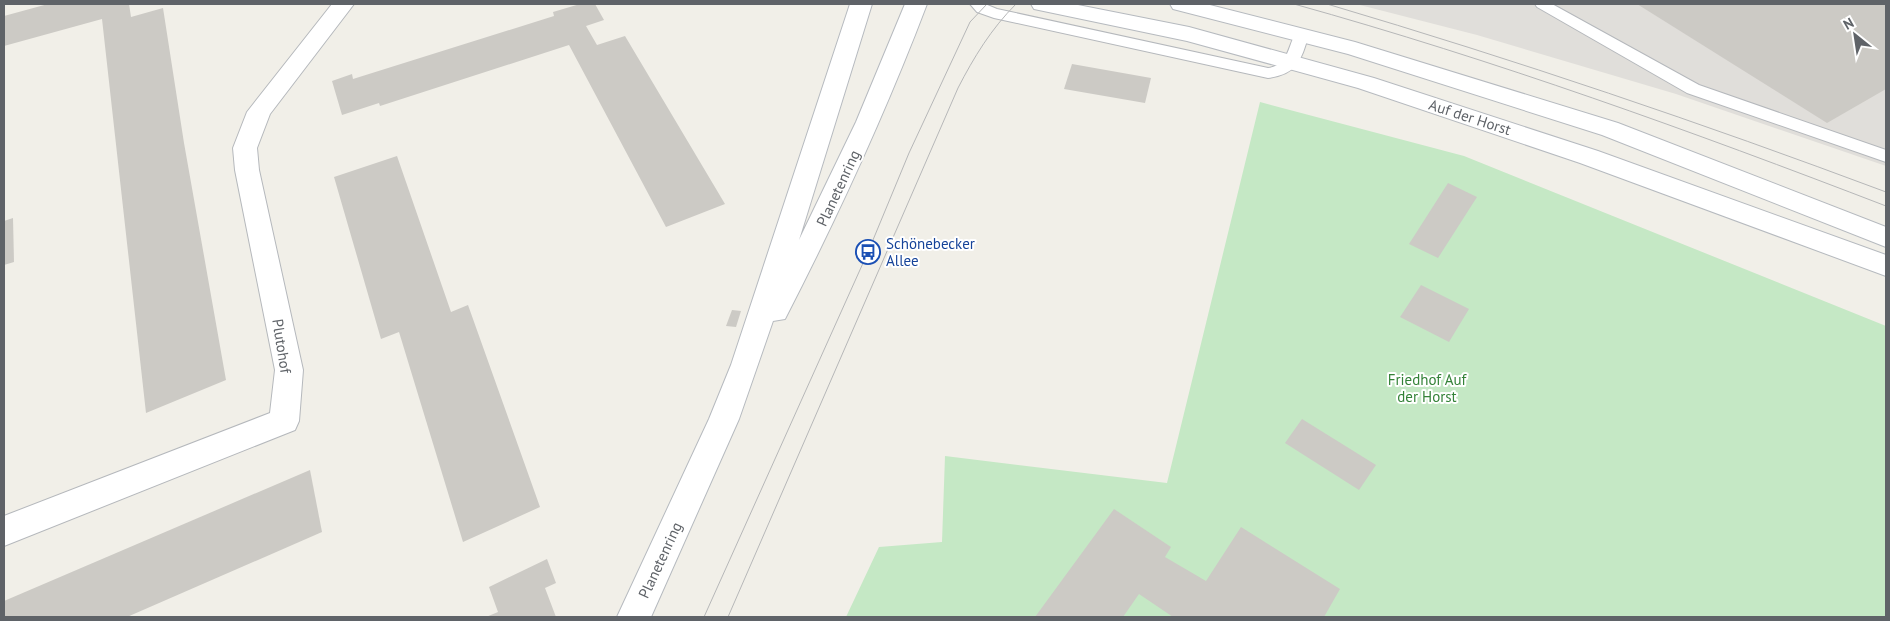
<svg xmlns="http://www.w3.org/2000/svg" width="1890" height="621" viewBox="0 0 1890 621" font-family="'PT Sans',sans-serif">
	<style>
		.industrial { fill: #e0deda }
		.green { fill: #c5e8c5 }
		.building { fill: #cccac5 }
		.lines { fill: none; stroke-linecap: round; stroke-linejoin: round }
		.lane-casing { stroke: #b5b8bc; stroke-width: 2 }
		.street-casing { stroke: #b5b8bc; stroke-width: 2 }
		.secondary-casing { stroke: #b6babf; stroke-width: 2 }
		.lane { fill: #fff; fill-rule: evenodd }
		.street { fill: #fff; fill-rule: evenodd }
		.secondary { fill: #fff; fill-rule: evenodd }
		.tram { stroke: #b6b7b8; stroke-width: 1 }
		.labels { text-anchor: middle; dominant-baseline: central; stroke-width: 4; stroke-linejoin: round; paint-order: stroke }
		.street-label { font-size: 15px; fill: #5f6368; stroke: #fff }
		.transit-label { font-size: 15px; fill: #164399; stroke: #fff; text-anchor: start }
		.park-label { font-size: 15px; fill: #348238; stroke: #fff }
	</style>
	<rect width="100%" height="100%" fill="#f1efe8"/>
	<polygon class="industrial" points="1356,4 1886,4 1886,166 1676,94 1477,35"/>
	<polygon class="green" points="1260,102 1464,156 1886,326 1886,617 846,617 879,547 942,542 945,456 1167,483"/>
	<g class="building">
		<polygon points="48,4 129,4 131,17 163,8 184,143 226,380 146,413 102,19 4,46 4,16"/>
		<polygon points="580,4 595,4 604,20 586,26 597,45 625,36 725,204 666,227 569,45 380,106 379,103 342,115 332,81 352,74 353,79 554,16 553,12"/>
		<polygon points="1637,4 1886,4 1886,89 1827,123"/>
		<polygon points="1072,64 1151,78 1145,103 1064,89"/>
		<polygon points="397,156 451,312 468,305 540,507 463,542 399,332 381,339 334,177"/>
		<polygon points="1448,183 1477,197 1438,258 1409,244"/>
		<polygon points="13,218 14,262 4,265 4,221"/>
		<polygon points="1421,285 1469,309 1449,342 1400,317"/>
		<polygon points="732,310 741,311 736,327 726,326"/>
		<polygon points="1302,419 1376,465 1359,490 1285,443"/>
		<polygon points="310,470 322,532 127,617 4,617 4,601"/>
		<polygon points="1114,509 1171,547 1165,557 1206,581 1241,527 1340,589 1324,617 1173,617 1139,594 1123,617 1035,617"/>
		<polygon points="547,559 556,583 545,588 556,617 486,617 498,612 489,587"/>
	</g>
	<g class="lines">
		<defs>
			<g id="lane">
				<path d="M970,4H985L997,9L1268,68C1290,65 1287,46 1297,31H1307L1309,34C1301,60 1298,74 1268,78L994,18L977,12Z"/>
				<polygon points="1535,4 1552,4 1699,85 1886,150 1886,162 1687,93 1537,7"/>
			</g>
			<polygon id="street" points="332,4 354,4 270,114 257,148 259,170 303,370 299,421 295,430 4,546 4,516 270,413 275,370 235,170 233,148 247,112"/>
			<g id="secondary">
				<path d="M850,4H872L799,240L856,122L905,4H927C886,112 838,216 785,319L773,321L739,419L651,617H617L709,419L731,365Z"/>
				<polygon points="1031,4 1073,4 1189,27 1374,78 1598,151 1886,255 1886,276 1580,163 1358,88 1187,41 1034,9"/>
				<polygon points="1170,4 1206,4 1355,42 1618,123 1886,227 1886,247 1602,135 1348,54 1173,9"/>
			</g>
		</defs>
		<use href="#lane" class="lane-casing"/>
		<use href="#street" class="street-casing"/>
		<use href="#secondary" class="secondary-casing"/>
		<use href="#lane" class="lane"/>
		<use href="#street" class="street"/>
		<use href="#secondary" class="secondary"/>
		<g class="tram">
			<path d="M1294,4C1495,60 1691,131 1886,206"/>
			<path d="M1327,4C1516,60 1702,123 1886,192"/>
			<polyline points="704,617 868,252 909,153 970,22 987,4"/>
			<path d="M728,617L958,88C974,57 991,29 1016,4"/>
		</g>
	</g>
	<defs>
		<symbol id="bus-ring" viewBox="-11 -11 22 22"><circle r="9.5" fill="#fff" stroke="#1a4fb4" stroke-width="1.5"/><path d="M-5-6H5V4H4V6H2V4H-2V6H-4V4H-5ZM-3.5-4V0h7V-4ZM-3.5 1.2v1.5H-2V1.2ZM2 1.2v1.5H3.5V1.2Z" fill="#1a4fb4"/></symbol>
	</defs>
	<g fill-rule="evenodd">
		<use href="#bus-ring" x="854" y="238" width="28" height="28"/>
	</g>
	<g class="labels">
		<g class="street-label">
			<text transform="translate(1470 117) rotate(18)">Auf der Horst</text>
			<text transform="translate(838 188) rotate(-65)">Planetenring</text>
			<text transform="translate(282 346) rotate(81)">Plutohof</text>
			<text transform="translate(660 560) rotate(-65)">Planetenring</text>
		</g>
		<g class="transit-label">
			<text x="886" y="243">Schönebecker<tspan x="886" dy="17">Allee</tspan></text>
		</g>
		<g class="park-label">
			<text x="1427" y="379">Friedhof Auf<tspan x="1427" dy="17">der Horst</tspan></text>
		</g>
	</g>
	<rect width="1890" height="621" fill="none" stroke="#5f6368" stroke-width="10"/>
	<g transform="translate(1855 35) rotate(330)" stroke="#ffffff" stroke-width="4" paint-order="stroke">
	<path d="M0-4L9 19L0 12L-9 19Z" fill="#5f6368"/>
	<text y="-8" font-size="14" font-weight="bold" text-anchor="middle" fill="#5f6368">N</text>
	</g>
</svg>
